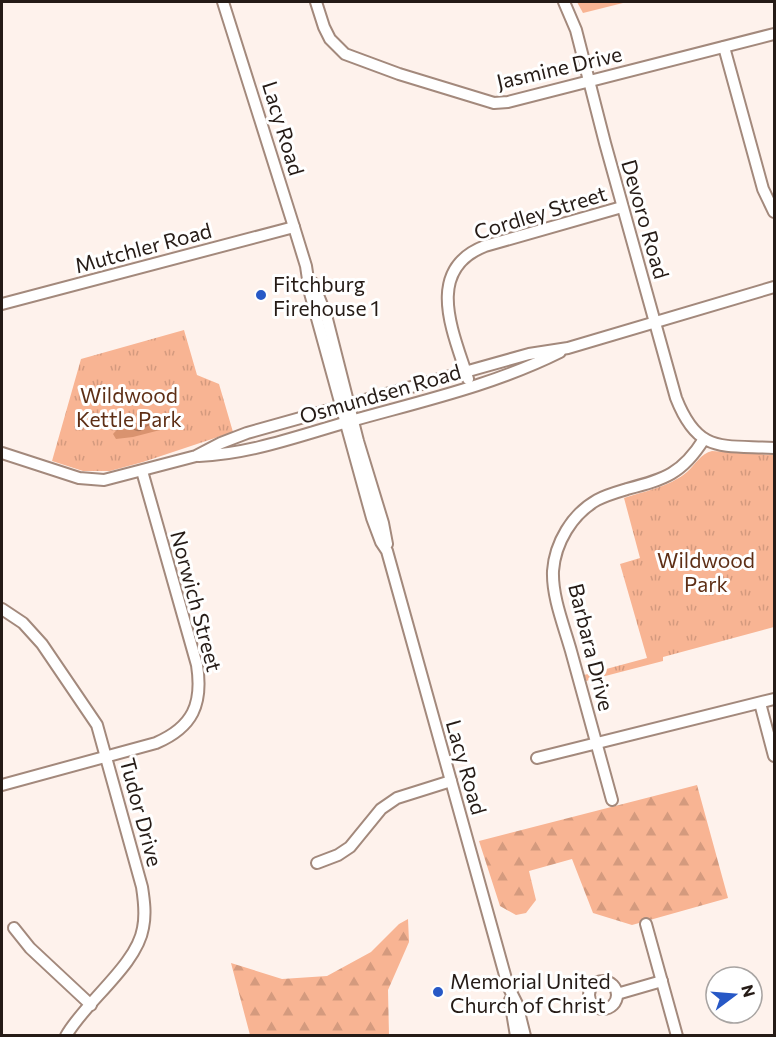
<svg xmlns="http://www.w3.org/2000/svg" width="776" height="1037" viewBox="0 0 776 1037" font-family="Commissioner,sans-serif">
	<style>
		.grass { fill: #f8b493 }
		.forest { fill: url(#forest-firs) }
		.park { fill: url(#park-tufts) }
		.water { fill: url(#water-waves) }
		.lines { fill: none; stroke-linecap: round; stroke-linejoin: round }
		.minor-casing { stroke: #a3897c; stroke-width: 14 }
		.minor { stroke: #fff; stroke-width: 10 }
		.poi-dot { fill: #2758c6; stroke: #fff; stroke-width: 2 }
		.labels { text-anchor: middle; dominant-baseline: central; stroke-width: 6; stroke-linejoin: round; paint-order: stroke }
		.street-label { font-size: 21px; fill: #251b16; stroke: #fff }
		.poi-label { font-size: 21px; fill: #251b16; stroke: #fff; text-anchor: start }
		.park-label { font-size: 21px; fill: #5e2f16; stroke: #fff }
	</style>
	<defs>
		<pattern id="forest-firs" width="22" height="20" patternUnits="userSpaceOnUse" patternTransform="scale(1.5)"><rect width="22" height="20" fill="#f8b493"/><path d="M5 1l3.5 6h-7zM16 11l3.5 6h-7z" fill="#d49a7e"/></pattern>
		<pattern id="park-tufts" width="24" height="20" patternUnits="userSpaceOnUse" patternTransform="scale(1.5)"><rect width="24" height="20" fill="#f8b493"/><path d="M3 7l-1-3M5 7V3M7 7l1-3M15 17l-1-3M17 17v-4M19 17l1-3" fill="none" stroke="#d49a7e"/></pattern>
		<pattern id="water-waves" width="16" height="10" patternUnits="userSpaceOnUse" patternTransform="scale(1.5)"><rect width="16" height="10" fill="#d9936f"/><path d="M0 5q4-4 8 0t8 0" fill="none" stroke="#b0775a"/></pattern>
	</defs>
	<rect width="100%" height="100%" fill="#fef2ec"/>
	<polygon class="grass" points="577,2 627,2 583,13"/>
	<g class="forest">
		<polygon points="697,785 728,898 632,925 593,913 572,859 529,871 536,900 526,913 516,915 500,906 479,841"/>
		<polygon points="408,919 409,942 388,990 389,1035 250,1035 231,963 282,979 327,976 371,952 399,924"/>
	</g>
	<g class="park">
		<polygon points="184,330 197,375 219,384 233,432 143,462 110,471 83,471 52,461 81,359"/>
		<path d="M712,451L774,455V627L663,657V661L586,681L584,675L647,658L620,564L640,558L624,498C645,491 669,487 687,472C695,465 701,453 712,451Z"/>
	</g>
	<path class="water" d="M159,419V424L163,426L164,429L133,437L116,439L113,434C124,421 144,423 159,419Z"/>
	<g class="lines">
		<defs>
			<g id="minor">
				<polyline points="223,2 294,227 306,266 310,293 372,518 381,542 387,551 508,986 517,1004 525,1036"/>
				<polyline points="316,2 324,27 330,39 345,54 399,74 494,103 508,102 774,34"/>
				<path d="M564,2L576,30L605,143L676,398C698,454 721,445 774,448"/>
				<polyline points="724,47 763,189 774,212"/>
				<polyline points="313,283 326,315 358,441 383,523 387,544"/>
				<polyline points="2,304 294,227"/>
				<path d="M468,379C454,334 423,270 485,246L622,207"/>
				<polyline points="2,453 79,478 104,480 196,456 221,443 247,433 529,354 568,348 774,287"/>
				<path d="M199,456C251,454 301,435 351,421C422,401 494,385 560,352"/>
				<path d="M2,609L23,623L42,644L97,725L142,887C144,900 146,914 143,928C137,965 84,1003 66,1036"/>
				<polyline points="760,703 774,756"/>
				<polyline points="537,758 774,699"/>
				<path d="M2,785L156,743C193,727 203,704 197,665L142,471"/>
				<path d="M612,800C599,751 585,701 571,651C564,626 552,597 553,571C555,543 572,514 597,500C606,495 617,492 627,489C665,479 682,474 704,439"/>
				<polyline points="317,863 338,855 350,847 381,809 397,798 451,781"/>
				<polyline points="646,924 677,1036"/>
				<polyline points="14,928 30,948 91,1005"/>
				<circle cx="603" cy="995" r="14"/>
				<polyline points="617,994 662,981"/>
				<polyline points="510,1000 516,1036"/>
			</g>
		</defs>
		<use href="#minor" class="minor-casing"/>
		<use href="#minor" class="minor"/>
	</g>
	<g class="poi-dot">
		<circle cx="261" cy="295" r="6"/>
		<circle cx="438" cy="992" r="6"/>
	</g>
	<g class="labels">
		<g class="street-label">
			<text transform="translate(559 67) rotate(-13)">Jasmine Drive</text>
			<text transform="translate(284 128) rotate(73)">Lacy Road</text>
			<text transform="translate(540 212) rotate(-17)">Cordley Street</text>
			<text transform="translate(646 219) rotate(74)">Devoro Road</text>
			<text transform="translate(143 247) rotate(-15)">Mutchler Road</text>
			<text transform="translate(380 393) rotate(-16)">Osmundsen Road</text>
			<text transform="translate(197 601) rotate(75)">Norwich Street</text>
			<text transform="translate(592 647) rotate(76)">Barbara Drive</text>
			<text transform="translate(467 767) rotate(74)">Lacy Road</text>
			<text transform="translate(142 812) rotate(75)">Tudor Drive</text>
		</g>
		<g class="poi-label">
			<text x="273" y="283">Fitchburg<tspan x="273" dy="24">Firehouse 1</tspan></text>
			<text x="450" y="980">Memorial United<tspan x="450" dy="24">Church of Christ</tspan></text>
		</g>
		<g class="park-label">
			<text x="129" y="394">Wildwood<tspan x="129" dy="24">Kettle Park</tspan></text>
			<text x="706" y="559">Wildwood<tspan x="706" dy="24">Park</tspan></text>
		</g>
	</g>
	<rect width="776" height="1037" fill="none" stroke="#251b16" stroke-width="6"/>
	<g transform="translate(734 995) rotate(74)"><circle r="28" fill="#ffffff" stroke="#a8a4a2" stroke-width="1.5"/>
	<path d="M0-4.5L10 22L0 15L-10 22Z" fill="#2758c6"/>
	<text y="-9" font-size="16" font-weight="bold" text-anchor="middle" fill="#251b16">N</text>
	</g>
</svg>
